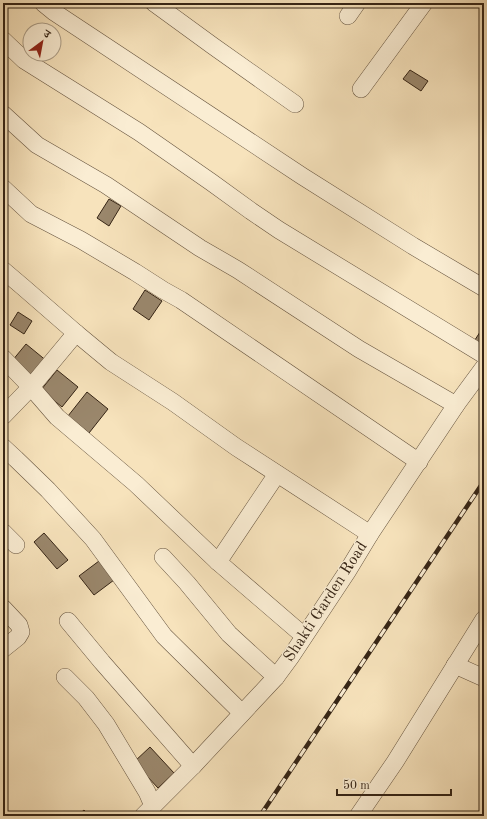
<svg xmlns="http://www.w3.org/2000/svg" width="487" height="819" viewBox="0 0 487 819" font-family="'Old Standard TT','Noto Serif Devanagari',serif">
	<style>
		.building { fill: #9a876c; stroke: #352415 }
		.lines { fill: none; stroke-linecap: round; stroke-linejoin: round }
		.minor-casing { stroke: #66543f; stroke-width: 18 }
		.minor { stroke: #faedd3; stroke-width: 17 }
		.rail-casing { stroke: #352415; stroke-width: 4.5 }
		.rail { stroke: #faedd3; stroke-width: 3; stroke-dasharray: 9; stroke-linecap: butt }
		.labels { text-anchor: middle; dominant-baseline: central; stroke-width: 3; stroke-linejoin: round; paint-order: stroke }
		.street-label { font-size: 16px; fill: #352415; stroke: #faedd3 }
	</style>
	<rect width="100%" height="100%" fill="#f7e3bc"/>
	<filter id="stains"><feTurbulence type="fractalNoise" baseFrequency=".005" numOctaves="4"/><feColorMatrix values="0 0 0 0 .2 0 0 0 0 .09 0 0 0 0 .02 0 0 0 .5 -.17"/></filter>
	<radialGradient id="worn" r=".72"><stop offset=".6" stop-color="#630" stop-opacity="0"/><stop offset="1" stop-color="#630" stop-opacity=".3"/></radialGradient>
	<g class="building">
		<polygon points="410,70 428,81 421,91 403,79"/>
		<polygon points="109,199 121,206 109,226 97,218"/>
		<polygon points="145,290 162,301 149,320 133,309"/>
		<polygon points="18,312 32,321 24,334 10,325"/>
		<polygon points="482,329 484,330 484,355 471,346"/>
		<polygon points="26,344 48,362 34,379 12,361"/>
		<polygon points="57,370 78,387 62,407 41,390"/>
		<polygon points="87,392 108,409 89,433 68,416"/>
		<polygon points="44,533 68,560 57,569 34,542"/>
		<polygon points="103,558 118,577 94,595 79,576"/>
		<polygon points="150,747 174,773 158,788 134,762"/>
		<polygon points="84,810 90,816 77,816"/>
	</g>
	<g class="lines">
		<defs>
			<g id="minor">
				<polyline points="43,3 54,12 302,176 413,246 484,288"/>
				<polyline points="154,3 213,46 295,104"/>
				<polyline points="348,16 357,3"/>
				<polyline points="3,40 24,60 139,132 211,182 251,211 279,230 484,355"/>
				<polyline points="361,89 424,3"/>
				<polyline points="3,114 37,145 106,185 200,248 238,270 359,349 456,405"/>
				<polyline points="3,188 31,214 81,240 135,272 163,290 181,300 419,462"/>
				<polyline points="3,270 23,287 76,333 31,387 3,416"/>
				<polyline points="76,333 111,362 173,402 236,447 370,534"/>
				<polyline points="3,358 31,387 57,417 136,484 218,562 304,636"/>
				<polyline points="3,447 16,459 48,490 93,539 164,636 242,713"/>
				<polyline points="3,532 16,545"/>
				<polyline points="163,557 187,583 229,634 276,677"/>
				<polyline points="218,562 277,474"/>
				<polyline points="3,608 19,625 21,632 18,637 3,649"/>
				<polyline points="68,621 102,662 193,766"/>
				<polyline points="455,665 484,678"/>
				<polyline points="65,677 86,698 106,724 147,792 153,806"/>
				<polyline points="143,816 193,766 276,677 290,658 347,572 370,534 456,405 484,367"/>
				<polyline points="358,816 395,762 484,619"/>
			</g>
		</defs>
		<use href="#minor" class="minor-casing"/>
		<use href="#minor" class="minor"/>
		<defs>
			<polyline id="rail" points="260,816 484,481"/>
		</defs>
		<use href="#rail" class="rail-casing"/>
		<use href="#rail" class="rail"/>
	</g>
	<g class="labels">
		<g class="street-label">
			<text transform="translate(326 602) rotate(-57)">Shakti Garden Road</text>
		</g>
	</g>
	<rect width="487" height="819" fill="none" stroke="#f7e3bc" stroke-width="16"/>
	<rect x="4" y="4" width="479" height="811" fill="none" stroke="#352415" stroke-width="2"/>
	<rect x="8" y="8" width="471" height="803" fill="none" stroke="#352415"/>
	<g transform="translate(42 42) rotate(32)"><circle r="19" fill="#faedd3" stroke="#ab9d87"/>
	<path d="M0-3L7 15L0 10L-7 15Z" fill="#8f2418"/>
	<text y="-6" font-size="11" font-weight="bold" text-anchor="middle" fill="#352415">उ</text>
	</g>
	<path d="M337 789v6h114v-6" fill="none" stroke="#352415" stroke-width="2"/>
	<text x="343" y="789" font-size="12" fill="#352415" stroke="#faedd3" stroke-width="3" paint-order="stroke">50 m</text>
	<rect width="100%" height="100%" filter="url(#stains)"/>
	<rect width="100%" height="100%" fill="url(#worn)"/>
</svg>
